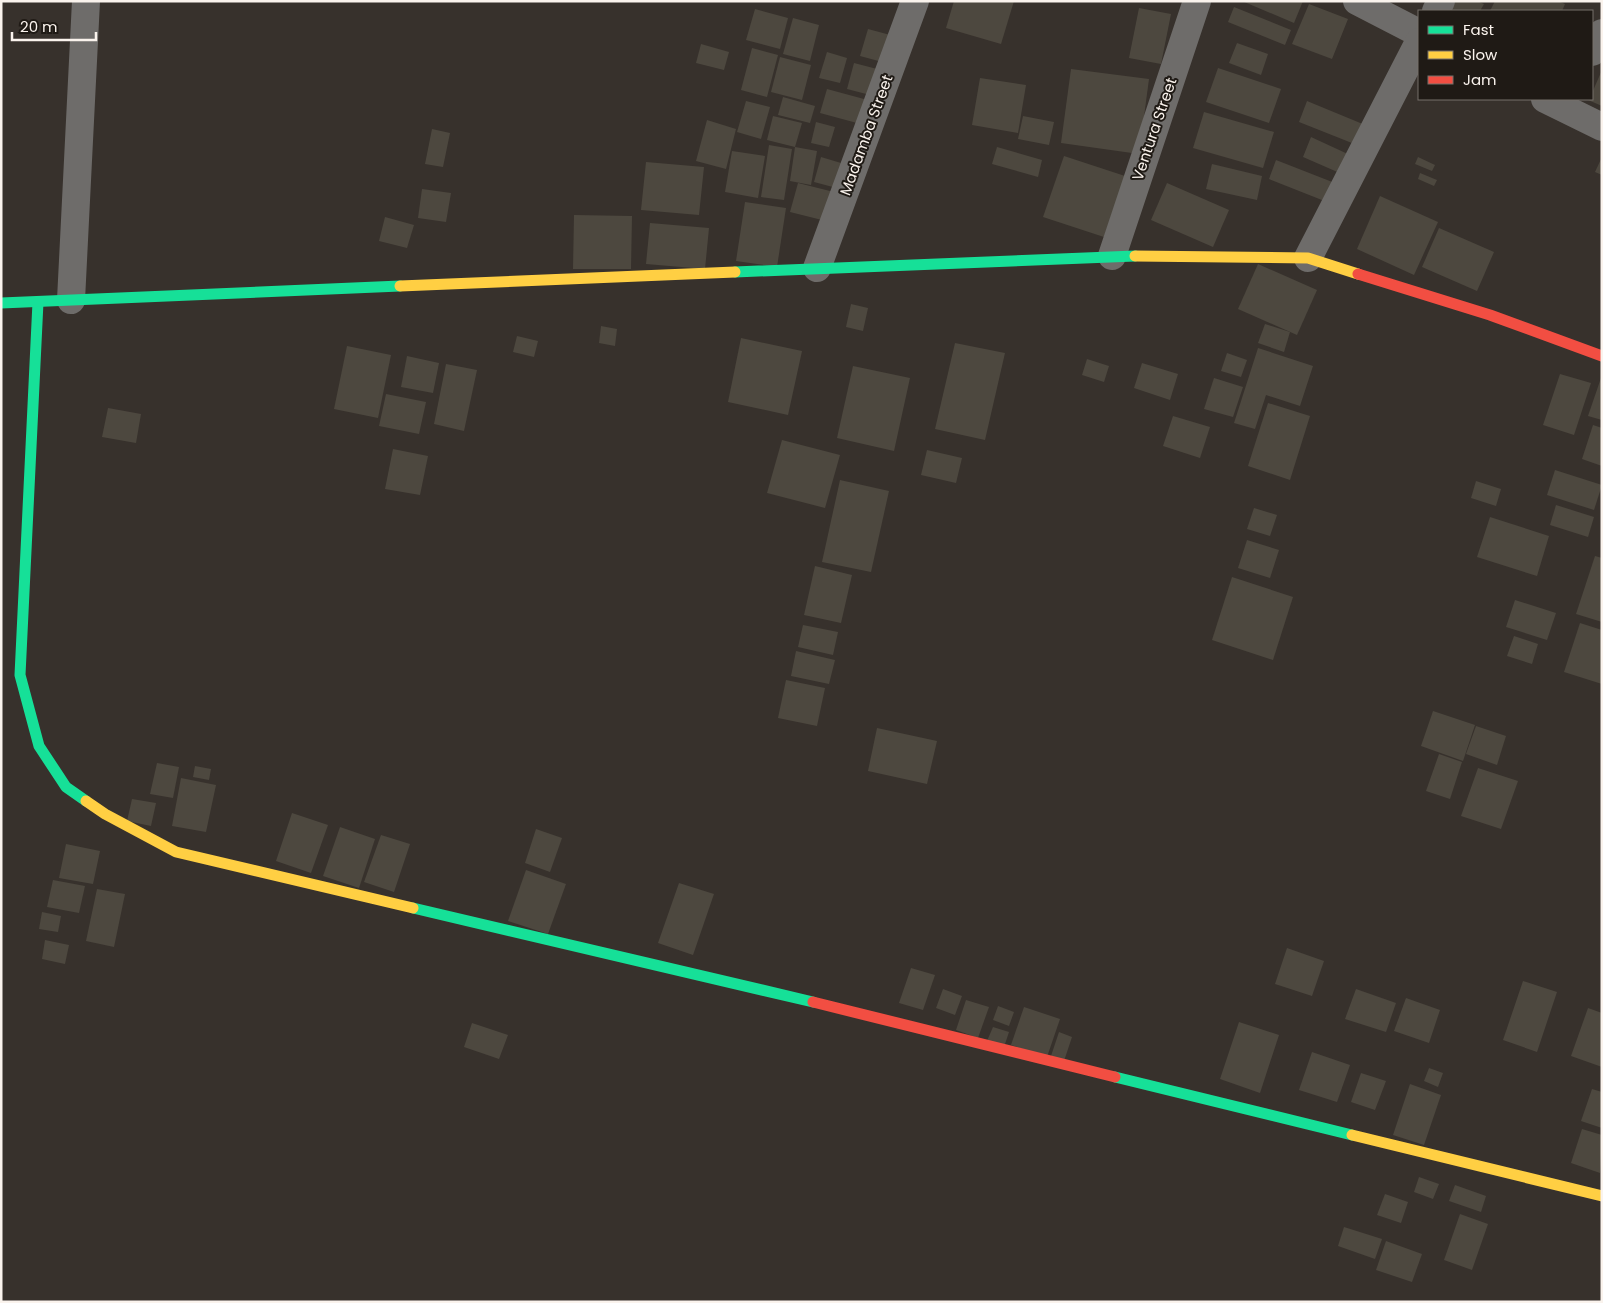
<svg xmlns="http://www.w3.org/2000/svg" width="1603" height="1303" viewBox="0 0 1603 1303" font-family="Poppins,sans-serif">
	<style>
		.building { fill: #4d483f }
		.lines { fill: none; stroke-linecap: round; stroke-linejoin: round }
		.street { stroke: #6e6c6a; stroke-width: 28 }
		.fast { stroke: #16e098; stroke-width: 11 }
		.slow { stroke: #ffcf43; stroke-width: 11 }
		.jam { stroke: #f24e42; stroke-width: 11 }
		.labels { text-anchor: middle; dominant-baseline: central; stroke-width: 4; stroke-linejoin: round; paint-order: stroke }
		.street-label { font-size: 15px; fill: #faf3ed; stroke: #1f1a15 }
	</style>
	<rect width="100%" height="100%" fill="#37312c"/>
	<g class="building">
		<polygon points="954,1 1014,1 1001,44 946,28"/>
		<polygon points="1242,1 1303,1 1294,23"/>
		<polygon points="1446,1 1477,1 1484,4 1480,11 1441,11"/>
		<polygon points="1495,1 1558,1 1565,4 1562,11 1490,11"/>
		<polygon points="1309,4 1348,19 1332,59 1292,44"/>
		<polygon points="1234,7 1291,30 1285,45 1228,22"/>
		<polygon points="1139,8 1171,14 1161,64 1129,58"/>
		<polygon points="755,9 788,18 780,49 746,40"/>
		<polygon points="793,18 819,25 810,61 783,54"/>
		<polygon points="868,29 894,36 886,63 860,56"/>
		<polygon points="1237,43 1268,54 1261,75 1229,63"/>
		<polygon points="701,44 729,52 724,70 696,63"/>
		<polygon points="752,48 778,55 767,97 741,90"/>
		<polygon points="827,52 847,58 840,83 819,78"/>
		<polygon points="780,57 811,65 802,100 771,92"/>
		<polygon points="854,63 881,70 874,96 847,89"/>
		<polygon points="1218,68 1281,89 1269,123 1206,102"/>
		<polygon points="1071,69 1149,79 1139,154 1061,143"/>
		<polygon points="1602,70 1602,106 1588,100 1592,99 1592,93"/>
		<polygon points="980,78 1026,85 1018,133 972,125"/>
		<polygon points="827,89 875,102 868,126 820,113"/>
		<polygon points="783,97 815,106 810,123 778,115"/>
		<polygon points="746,101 770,107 761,139 737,132"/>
		<polygon points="1307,101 1370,127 1362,147 1299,122"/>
		<polygon points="1204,112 1274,132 1263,168 1193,148"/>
		<polygon points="773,116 802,123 795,147 767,140"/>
		<polygon points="1023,116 1054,122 1049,145 1018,139"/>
		<polygon points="707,120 736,129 726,169 696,161"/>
		<polygon points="816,122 835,127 829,147 811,143"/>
		<polygon points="432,129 450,133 443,167 425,164"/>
		<polygon points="1311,137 1350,155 1342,174 1303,157"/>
		<polygon points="769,145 792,149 784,200 761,197"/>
		<polygon points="795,147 817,151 811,185 790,181"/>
		<polygon points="997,147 1042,160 1038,177 992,164"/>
		<polygon points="732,151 765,156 758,198 725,192"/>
		<polygon points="1064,156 1125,176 1104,237 1043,217"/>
		<polygon points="821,157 851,166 844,190 814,182"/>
		<polygon points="1418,157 1435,165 1432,171 1415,164"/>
		<polygon points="1602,157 1602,175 1595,172"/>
		<polygon points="1276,160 1340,185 1332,204 1269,179"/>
		<polygon points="646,162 704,167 699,215 641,210"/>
		<polygon points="1212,164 1262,176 1257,200 1206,189"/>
		<polygon points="1420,173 1437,180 1434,186 1418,179"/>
		<polygon points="798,183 838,193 830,222 790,212"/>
		<polygon points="1167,183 1229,210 1213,247 1151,220"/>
		<polygon points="422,189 451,193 446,222 418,218"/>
		<polygon points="1380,196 1438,222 1414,275 1357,249"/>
		<polygon points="745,202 786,208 777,267 736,261"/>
		<polygon points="574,215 632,216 631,269 573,269"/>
		<polygon points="385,217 414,225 407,248 379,241"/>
		<polygon points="650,223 709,228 705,269 646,264"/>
		<polygon points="1439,228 1494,252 1477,291 1422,267"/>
		<polygon points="1258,264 1317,290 1297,335 1238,309"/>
		<polygon points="851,304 868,308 863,331 846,327"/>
		<polygon points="1265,324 1290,332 1284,352 1258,343"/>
		<polygon points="601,326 617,329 615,346 599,343"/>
		<polygon points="517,336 538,341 534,357 513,352"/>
		<polygon points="741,338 802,351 788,415 728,402"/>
		<polygon points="955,343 1005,353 985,440 935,429"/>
		<polygon points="347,346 391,355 378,418 334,409"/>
		<polygon points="1258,348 1313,366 1300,406 1266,395 1255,429 1234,423"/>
		<polygon points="1227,353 1247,360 1241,377 1221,371"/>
		<polygon points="407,356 439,363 433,393 401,387"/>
		<polygon points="1087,359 1109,366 1104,382 1082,375"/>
		<polygon points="1142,363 1178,374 1170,400 1134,388"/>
		<polygon points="446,364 477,370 464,431 434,424"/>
		<polygon points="853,366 910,378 894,451 837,438"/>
		<polygon points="1560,374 1591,383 1574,435 1543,425"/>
		<polygon points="1602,375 1602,420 1588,416"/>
		<polygon points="1214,378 1243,387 1233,417 1204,409"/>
		<polygon points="386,394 426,402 419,434 379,426"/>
		<polygon points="1268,403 1310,416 1290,480 1248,466"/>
		<polygon points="108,408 141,414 136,443 102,437"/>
		<polygon points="1173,416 1210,427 1200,458 1163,446"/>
		<polygon points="1593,425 1602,428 1602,466 1582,459"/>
		<polygon points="782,440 840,455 825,508 767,493"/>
		<polygon points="393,449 428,456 420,495 385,489"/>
		<polygon points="927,450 962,458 956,483 921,475"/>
		<polygon points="1555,470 1602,485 1594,510 1547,495"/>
		<polygon points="840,480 889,491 871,572 822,562"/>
		<polygon points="1476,481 1501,489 1496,506 1471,498"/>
		<polygon points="1556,505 1594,517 1588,537 1550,525"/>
		<polygon points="1254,508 1277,515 1270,536 1247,529"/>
		<polygon points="1490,517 1549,536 1537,576 1477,557"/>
		<polygon points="1247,540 1279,550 1270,578 1238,568"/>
		<polygon points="1595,556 1602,558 1602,622 1576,614"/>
		<polygon points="815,566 852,575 841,623 804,615"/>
		<polygon points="1232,577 1293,597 1273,660 1212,640"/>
		<polygon points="1515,600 1556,613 1547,640 1506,627"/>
		<polygon points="1580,623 1602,630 1602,684 1564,672"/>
		<polygon points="803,625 838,632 833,655 798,647"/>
		<polygon points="1514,636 1538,644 1532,664 1507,656"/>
		<polygon points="796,651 835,660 829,684 791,676"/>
		<polygon points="786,680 825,688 817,726 778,718"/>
		<polygon points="1433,711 1475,725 1463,761 1421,746"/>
		<polygon points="1476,726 1506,736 1497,765 1466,754"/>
		<polygon points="877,728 937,741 927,784 868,771"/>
		<polygon points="1439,754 1462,762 1450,799 1426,791"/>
		<polygon points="157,763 179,767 173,798 150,794"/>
		<polygon points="195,766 211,769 209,780 193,777"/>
		<polygon points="1478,768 1518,781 1501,829 1461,816"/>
		<polygon points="181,778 216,785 206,832 172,826"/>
		<polygon points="132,799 156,803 151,826 127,821"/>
		<polygon points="292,813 328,825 311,873 276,861"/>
		<polygon points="340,827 375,839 359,888 323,876"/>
		<polygon points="536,829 562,838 550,872 525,863"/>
		<polygon points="381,835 410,844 394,892 364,882"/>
		<polygon points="66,844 100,851 93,884 59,878"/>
		<polygon points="526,870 566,884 548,934 508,921"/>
		<polygon points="53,880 85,886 79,913 47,907"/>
		<polygon points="679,883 714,894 693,955 658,943"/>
		<polygon points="97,889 125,894 114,947 86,941"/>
		<polygon points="42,912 61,916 58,932 39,929"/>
		<polygon points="45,940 69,945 65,964 42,959"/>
		<polygon points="1287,948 1324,961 1312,996 1275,984"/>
		<polygon points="911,968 935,975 923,1010 899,1003"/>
		<polygon points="1523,981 1557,992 1537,1052 1503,1040"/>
		<polygon points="943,989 962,996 955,1015 936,1008"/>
		<polygon points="1356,989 1396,1003 1386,1032 1345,1019"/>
		<polygon points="1406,998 1440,1010 1429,1043 1394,1031"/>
		<polygon points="966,1000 989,1007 978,1038 956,1030"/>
		<polygon points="998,1006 1014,1012 1009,1026 993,1020"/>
		<polygon points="1024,1007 1060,1019 1047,1057 1011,1045"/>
		<polygon points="1588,1008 1602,1013 1602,1067 1571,1056"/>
		<polygon points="1239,1022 1279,1035 1260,1093 1220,1079"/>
		<polygon points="472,1023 508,1035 499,1059 464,1047"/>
		<polygon points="993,1027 1009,1032 1004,1047 987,1041"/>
		<polygon points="1059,1032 1072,1037 1064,1061 1051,1056"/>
		<polygon points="1312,1052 1350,1065 1337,1102 1299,1090"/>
		<polygon points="1429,1068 1443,1073 1438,1087 1424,1081"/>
		<polygon points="1361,1073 1386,1081 1375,1110 1351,1102"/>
		<polygon points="1410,1084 1441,1095 1424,1145 1393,1135"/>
		<polygon points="1592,1089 1602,1092 1602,1128 1581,1121"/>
		<polygon points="1582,1129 1602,1135 1600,1173 1571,1163"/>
		<polygon points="1419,1177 1439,1184 1433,1199 1414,1192"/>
		<polygon points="1455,1185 1486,1196 1481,1212 1449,1201"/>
		<polygon points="1385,1194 1408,1202 1401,1223 1377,1215"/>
		<polygon points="1460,1214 1488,1224 1472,1270 1444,1260"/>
		<polygon points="1344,1227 1382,1239 1375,1259 1338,1246"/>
		<polygon points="1386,1241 1422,1254 1412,1282 1376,1270"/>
	</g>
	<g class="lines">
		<g class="street">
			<polyline points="1357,1 1419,33"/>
			<polyline points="1436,11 1441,1"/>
			<polyline points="1592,52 1602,33"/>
			<polyline points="1545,99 1602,127"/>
			<polyline points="1112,256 1197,1"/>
			<polyline points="1308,258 1419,42"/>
			<polyline points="817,268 915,1"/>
			<polyline points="71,300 86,1"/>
		</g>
		<g class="fast">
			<polyline points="735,272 1135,256"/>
			<polyline points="38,302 20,675 39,746 66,787 86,801"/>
			<polyline points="1,303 400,286"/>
			<polyline points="413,908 813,1002"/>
			<polyline points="1115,1077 1352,1135"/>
		</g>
		<g class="slow">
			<polyline points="1135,256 1308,258 1358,274"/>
			<polyline points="400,286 735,272"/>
			<polyline points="86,801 105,814 176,852 413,908"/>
			<polyline points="1352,1135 1602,1196"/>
		</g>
		<g class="jam">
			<polyline points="1358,274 1490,315 1602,356"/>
			<polyline points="813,1002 1115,1077"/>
		</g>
	</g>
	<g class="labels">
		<g class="street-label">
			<text transform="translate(1154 129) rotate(-71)">Ventura Street</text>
			<text transform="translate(866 135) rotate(-70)">Madamba Street</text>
		</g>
	</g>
	<rect width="1603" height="1303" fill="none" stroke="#faf3ed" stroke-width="5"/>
	<rect x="1418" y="10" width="175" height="90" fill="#1f1a15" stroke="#77716b"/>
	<rect x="1428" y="26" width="25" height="8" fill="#16e098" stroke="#77716b"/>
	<text x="1463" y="35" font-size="15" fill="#faf3ed">Fast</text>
	<rect x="1428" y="51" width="25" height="8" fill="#ffcf43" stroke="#77716b"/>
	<text x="1463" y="60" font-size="15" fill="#faf3ed">Slow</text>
	<rect x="1428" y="76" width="25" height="8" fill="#f24e42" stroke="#77716b"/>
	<text x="1463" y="85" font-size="15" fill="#faf3ed">Jam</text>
	<path d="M12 32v8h84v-8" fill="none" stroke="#faf3ed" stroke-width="2.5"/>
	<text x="20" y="32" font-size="15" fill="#faf3ed" stroke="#1f1a15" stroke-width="4" paint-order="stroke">20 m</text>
</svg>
